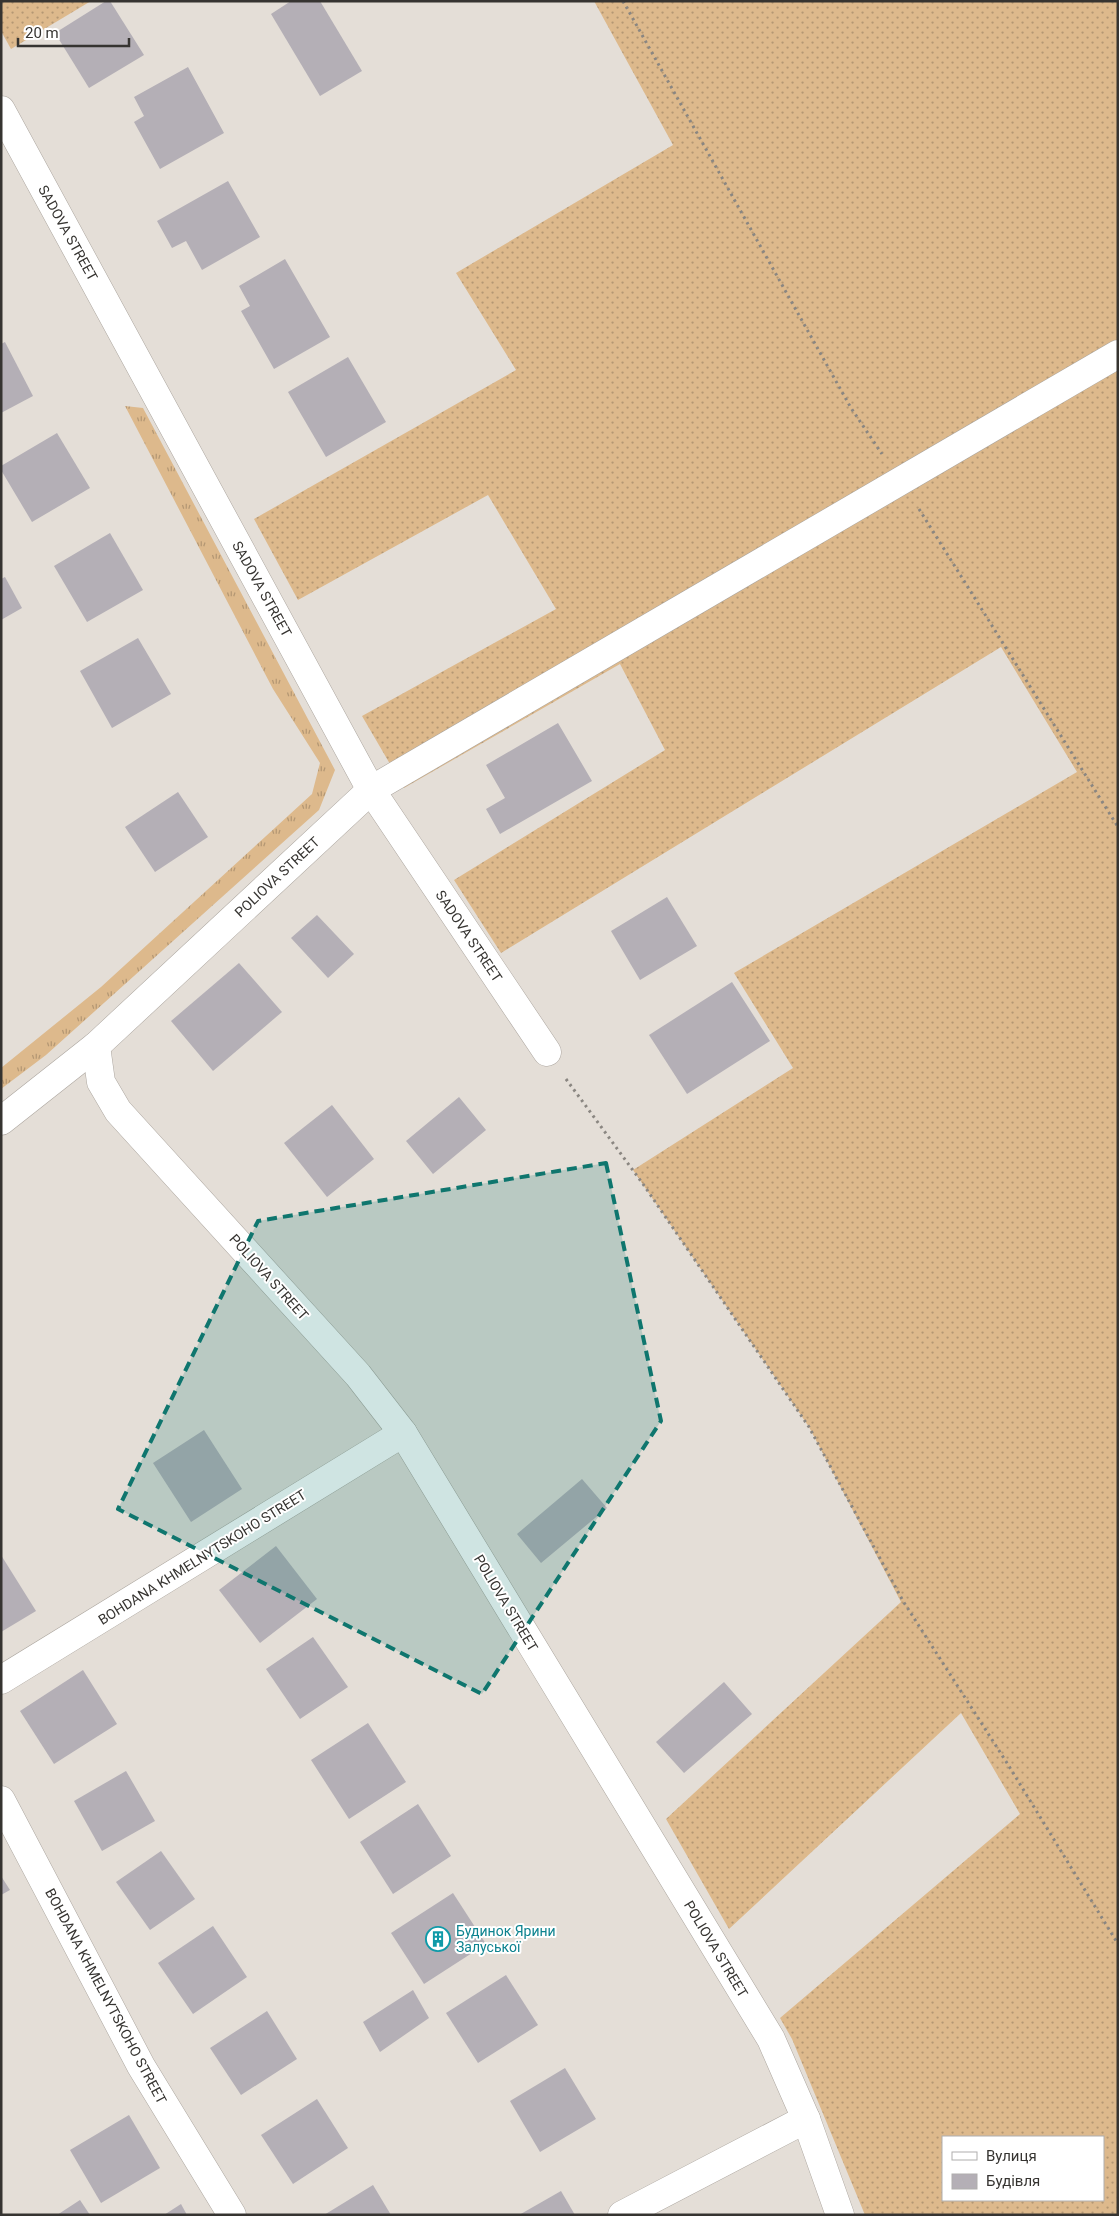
<svg xmlns="http://www.w3.org/2000/svg" width="1119" height="2216" viewBox="0 0 1119 2216" font-family="Roboto,sans-serif">
	<style>
		.grass { fill: url(#grass-tufts) }
		.garden { fill: url(#garden-dots); fill-rule: evenodd }
		.building { fill: #b4afb6 }
		.lines { fill: none; stroke-linecap: round; stroke-linejoin: round }
		.minor-casing { stroke: #aca69f; stroke-width: 29 }
		.path { stroke: #8a8681; stroke-width: 3; stroke-dasharray: 2.5 4; stroke-linecap: butt }
		.minor { stroke: #fff; stroke-width: 28 }
		.marked { fill: #0f766e; fill-opacity: 0.2; stroke: #0f766e; stroke-width: 4; stroke-dasharray: 10 6; stroke-linejoin: round }
		.labels { text-anchor: middle; dominant-baseline: central; stroke-width: 4; stroke-linejoin: round; paint-order: stroke }
		.street-label { font-size: 14px; fill: #363431; stroke: #fff }
		.culture-label { font-size: 14px; fill: #0d838f; stroke: #fff; text-anchor: start }
	</style>
	<defs>
		<pattern id="grass-tufts" width="24" height="20" patternUnits="userSpaceOnUse" patternTransform="scale(1.25)"><rect width="24" height="20" fill="#ddb98c"/><path d="M3 7l-1-3M5 7V3M7 7l1-3M15 17l-1-3M17 17v-4M19 17l1-3" fill="none" stroke="#b49773"/></pattern>
		<pattern id="garden-dots" width="8" height="8" patternUnits="userSpaceOnUse" patternTransform="scale(1.25)"><rect width="8" height="8" fill="#ddb98c"/><path d="M2 2h.1M6 6h.1" fill="none" stroke="#b49773" stroke-width="1.8" stroke-linecap="round"/></pattern>
	</defs>
	<rect width="100%" height="100%" fill="#e4ded7"/>
	<polygon class="grass" points="125,406 143,408 335,770 319,810 46,1055 1,1089 1,1068 101,987 312,794 320,763 273,689"/>
	<g class="garden">
		<polygon points="1,1 91,1 11,49 1,31"/>
		<path d="M594,1H1118V2215H865L792,2039L780,2018L1020,1814L961,1713L729,1929L666,1819L901,1602L809,1427L633,1170L793,1068L734,973L1077,772L1001,647L501,953L454,880L665,750L620,664L404,788L362,716L556,609L488,495L298,600L254,519L516,370L456,273L673,145ZM943,2137H1103V2200H943Z"/>
	</g>
	<g class="building">
		<polygon points="106,1 110,1 144,55 89,88 55,33"/>
		<polygon points="291,1 320,1 362,71 320,96 271,14"/>
		<polygon points="188,67 224,133 160,169 134,122 144,116 134,97"/>
		<polygon points="228,181 260,237 202,270 186,241 172,248 157,221"/>
		<polygon points="285,259 330,337 274,369 241,311 250,306 239,286"/>
		<polygon points="5,342 33,396 1,413 1,344"/>
		<polygon points="348,357 386,422 326,457 288,392"/>
		<polygon points="57,433 90,488 32,522 1,470 1,466"/>
		<polygon points="110,533 143,590 87,622 54,566"/>
		<polygon points="5,577 22,608 1,620 1,579"/>
		<polygon points="138,638 171,694 112,728 80,671"/>
		<polygon points="558,723 592,781 500,834 486,809 505,798 486,765"/>
		<polygon points="178,792 208,837 155,872 125,827"/>
		<polygon points="667,897 697,946 640,980 611,931"/>
		<polygon points="317,915 354,954 328,978 291,938"/>
		<polygon points="239,963 282,1012 213,1071 171,1021"/>
		<polygon points="732,982 770,1041 687,1094 649,1035"/>
		<polygon points="459,1097 486,1130 433,1174 406,1141"/>
		<polygon points="332,1105 374,1159 327,1197 284,1143"/>
		<polygon points="204,1430 242,1489 191,1522 153,1463"/>
		<polygon points="582,1479 607,1508 541,1563 517,1534"/>
		<polygon points="276,1546 317,1599 260,1643 219,1590"/>
		<polygon points="1,1555 36,1611 1,1632"/>
		<polygon points="313,1637 348,1687 300,1719 266,1669"/>
		<polygon points="83,1670 117,1724 54,1764 20,1711"/>
		<polygon points="724,1682 752,1714 684,1773 656,1742"/>
		<polygon points="368,1723 406,1782 349,1819 311,1760"/>
		<polygon points="126,1771 155,1821 102,1851 74,1801"/>
		<polygon points="418,1804 451,1856 393,1894 360,1842"/>
		<polygon points="161,1851 195,1899 150,1930 116,1882"/>
		<polygon points="1,1876 10,1890 1,1895"/>
		<polygon points="453,1893 486,1944 424,1984 391,1933"/>
		<polygon points="213,1926 247,1977 193,2014 158,1963"/>
		<polygon points="506,1975 538,2025 478,2063 446,2013"/>
		<polygon points="413,1990 429,2018 380,2052 363,2022"/>
		<polygon points="267,2011 297,2059 241,2095 210,2048"/>
		<polygon points="565,2068 596,2119 540,2152 510,2101"/>
		<polygon points="317,2099 348,2148 293,2184 261,2135"/>
		<polygon points="129,2115 160,2168 101,2203 70,2150"/>
		<polygon points="373,2185 391,2215 324,2215"/>
		<polygon points="561,2191 575,2215 519,2215"/>
		<polygon points="80,2200 90,2215 57,2215"/>
		<polygon points="181,2204 187,2215 164,2215"/>
	</g>
	<g class="lines">
		<defs>
			<g id="minor">
				<polyline points="1,110 371,790 547,1052"/>
				<polyline points="96,1046 101,1082 118,1111 358,1375 403,1433 771,2039 806,2119 840,2215"/>
				<polyline points="1,1121 96,1046 371,790 1118,354"/>
				<polyline points="1,1680 403,1433"/>
				<polyline points="1,1800 141,2066 232,2215"/>
				<polyline points="622,2215 806,2119"/>
			</g>
		</defs>
		<use href="#minor" class="minor-casing"/>
		<g class="path">
			<polyline points="623,1 851,408 882,454"/>
			<polyline points="919,509 1118,827"/>
			<polyline points="566,1079 643,1184 809,1427 903,1601 1007,1763 1118,1944"/>
		</g>
		<use href="#minor" class="minor"/>
	</g>
	<path class="marked" d="M606,1163L661,1421L482,1694L118,1509L258,1221Z"/>
	<defs>
		<symbol id="building-ring" viewBox="-11 -11 22 22"><circle r="9.5" fill="#fff" stroke="#0f9aa8" stroke-width="1.5"/><path d="M-4-6H4V6H1V3H-1V6H-4ZM-2.5-4.3h1.7v1.8h-1.7ZM.8-4.3h1.7v1.8H.8ZM-2.5-1h1.7V.8h-1.7ZM.8-1h1.7V.8H.8Z" fill="#0f9aa8"/></symbol>
	</defs>
	<g fill-rule="evenodd">
		<use href="#building-ring" x="424" y="1925" width="28" height="28"/>
	</g>
	<g class="labels">
		<g class="street-label">
			<text transform="translate(68 233) rotate(61)">SADOVA STREET</text>
			<text transform="translate(262 589) rotate(61)">SADOVA STREET</text>
			<text transform="translate(277 877) rotate(-43)">POLIOVA STREET</text>
			<text transform="translate(469 936) rotate(56)">SADOVA STREET</text>
			<text transform="translate(269 1277) rotate(48)">POLIOVA STREET</text>
			<text transform="translate(202 1557) rotate(-32)">BOHDANA KHMELNYTSKOHO STREET</text>
			<text transform="translate(506 1603) rotate(59)">POLIOVA STREET</text>
			<text transform="translate(716 1949) rotate(59)">POLIOVA STREET</text>
			<text transform="translate(106 1996) rotate(62)">BOHDANA KHMELNYTSKOHO STREET</text>
		</g>
		<g class="culture-label">
			<text x="456" y="1931">Будинок Ярини<tspan x="456" dy="16">Залуської</tspan></text>
		</g>
	</g>
	<rect width="1119" height="2216" fill="none" stroke="#363431" stroke-width="5"/>
	<rect x="942" y="2136" width="162" height="65" fill="#ffffff" stroke="#afaead"/>
	<rect x="952" y="2152" width="25" height="8" fill="#ffffff" stroke="#afaead"/>
	<text x="986" y="2161" font-size="15" fill="#363431">Вулиця</text>
	<rect x="952" y="2174" width="25" height="15" fill="#b4afb6" stroke="#afaead"/>
	<text x="986" y="2186" font-size="15" fill="#363431">Будівля</text>
	<path d="M18 38v8h111v-8" fill="none" stroke="#363431" stroke-width="2.5"/>
	<text x="25" y="38" font-size="15" fill="#363431" stroke="#ffffff" stroke-width="4" paint-order="stroke">20 m</text>
</svg>
